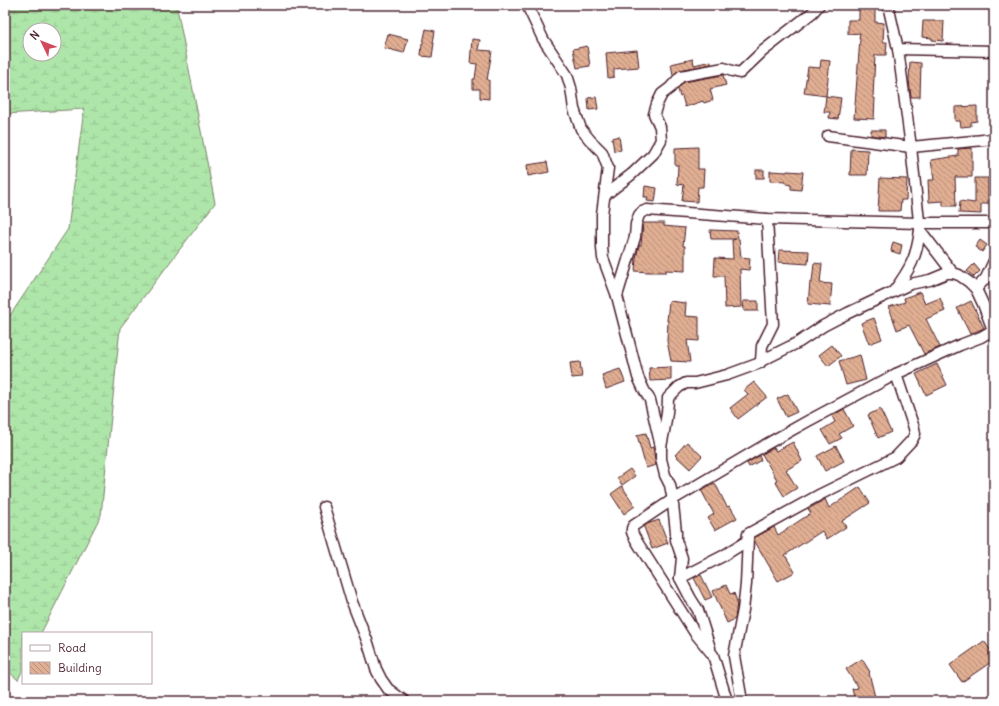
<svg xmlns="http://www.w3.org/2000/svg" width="999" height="706" viewBox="0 0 999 706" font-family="Delius,sans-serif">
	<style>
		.wetland { fill: url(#wetland-marsh); stroke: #7c826a; fill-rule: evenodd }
		.building { fill: url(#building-back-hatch); stroke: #4a1f2b }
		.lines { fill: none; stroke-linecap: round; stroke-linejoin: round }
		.minor-casing { stroke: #4a1f2b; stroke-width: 13 }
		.minor { stroke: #fff; stroke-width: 10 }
	</style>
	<defs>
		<pattern id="wetland-marsh" width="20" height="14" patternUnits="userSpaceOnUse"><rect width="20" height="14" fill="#aee6aa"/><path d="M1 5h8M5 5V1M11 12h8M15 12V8" fill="none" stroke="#97c592"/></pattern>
		<pattern id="building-back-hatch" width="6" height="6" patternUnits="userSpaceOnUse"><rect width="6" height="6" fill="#e0ae92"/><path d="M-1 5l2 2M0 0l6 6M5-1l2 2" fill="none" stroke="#b88d77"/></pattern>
	</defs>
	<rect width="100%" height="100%" fill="#fff"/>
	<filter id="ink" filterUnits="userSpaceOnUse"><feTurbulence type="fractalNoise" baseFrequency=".025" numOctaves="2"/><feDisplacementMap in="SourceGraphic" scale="8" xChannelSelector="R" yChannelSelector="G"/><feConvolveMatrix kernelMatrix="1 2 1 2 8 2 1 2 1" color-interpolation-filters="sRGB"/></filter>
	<g filter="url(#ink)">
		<path class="wetland" d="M5,5H173L177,8L215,203L120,328L101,515L41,633H23V669L18,680L5,668V323L68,229L84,109L5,114ZM30,30H54V54H30Z"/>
		<g class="building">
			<polygon points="859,5 875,5 875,22 884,23 883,42 887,42 886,55 875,55 873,98 875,98 874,119 854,118 860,39 859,38 860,33 848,34 848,20 859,20"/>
			<polygon points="923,21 944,21 943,41 932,40 932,38 922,37"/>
			<polygon points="426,29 435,31 433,43 434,43 432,57 421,56 422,43 423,43"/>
			<polygon points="388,34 408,39 404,53 384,48"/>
			<polygon points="472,39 480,40 478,50 492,51 487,80 489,80 489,99 480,98 480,89 473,89 473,79 475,79 477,64 470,63"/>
			<polygon points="587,46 590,66 577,68 573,49"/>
			<polygon points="637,50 639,67 614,69 614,77 608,78 606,53"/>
			<polygon points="693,59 694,65 711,61 711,64 680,70 673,75 671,64"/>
			<polygon points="821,60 830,61 826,96 804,93 808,67 820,68"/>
			<polygon points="910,62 921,63 920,97 911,97 909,80"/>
			<polygon points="723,75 726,85 710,89 713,100 704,103 703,101 685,107 682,96 680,97 678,89 684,82"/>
			<polygon points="826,96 841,98 838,119 829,118 830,112 824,112"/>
			<polygon points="596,97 598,109 589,110 588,98"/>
			<polygon points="977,106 977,121 971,122 971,126 961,127 960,121 955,121 955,107"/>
			<polygon points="871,130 885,130 885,137 871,135"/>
			<polygon points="619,136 621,150 614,151 612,138"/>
			<polygon points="698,147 698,169 704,169 703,187 698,187 697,202 682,201 684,185 677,184 678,165 675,165 675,148"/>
			<polygon points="972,148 972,177 955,177 956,206 943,206 943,201 929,202 928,180 934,180 931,160 958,156 958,149"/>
			<polygon points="851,149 868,150 867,175 850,175"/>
			<polygon points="547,162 549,172 528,176 527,165"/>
			<rect x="756" y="170" width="8" height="8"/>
			<polygon points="770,171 787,172 787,171 803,172 801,190 791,189 791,185 786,184 786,182 770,181"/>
			<polygon points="880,178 907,179 906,200 901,200 900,211 878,211"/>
			<polygon points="975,178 988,178 988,204 981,204 981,214 959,213 960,201 975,203"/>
			<polygon points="645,186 657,188 655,202 647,201 648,197 644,197"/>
			<polygon points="643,223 664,223 664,226 685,228 683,246 685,246 685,271 666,270 666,272 648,272 635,271 636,258 639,245 641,245"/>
			<polygon points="710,230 737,231 738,239 739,239 741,257 750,258 749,270 740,269 741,307 725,308 724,276 714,276 715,258 733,259 732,240 736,239 711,239"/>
			<polygon points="980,240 987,245 982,252 975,247"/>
			<polygon points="893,242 902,245 900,254 891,251"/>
			<polygon points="779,250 809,251 808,264 778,262"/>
			<polygon points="814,263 822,264 820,283 832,284 830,306 808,304 810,282 812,282"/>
			<polygon points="974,264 980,271 974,277 967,271"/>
			<polygon points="920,292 925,304 940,298 945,311 926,319 940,347 924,354 909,325 897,330 889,307 905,302 904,298"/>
			<polygon points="669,301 686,303 685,316 699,317 699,341 687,340 690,362 671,361 667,341 668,321 667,321"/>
			<polygon points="743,301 758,301 758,311 744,311"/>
			<polygon points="971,301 984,328 970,334 957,308"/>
			<polygon points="874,318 882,339 869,344 861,323"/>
			<polygon points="832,345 841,356 828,366 819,355"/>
			<polygon points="860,355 866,380 846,385 839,361"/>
			<polygon points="580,362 582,377 572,378 570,363"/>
			<polygon points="937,364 947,385 926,395 916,374"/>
			<polygon points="671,367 671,380 650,381 649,368"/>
			<polygon points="620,369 625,382 606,389 602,375"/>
			<polygon points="754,382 767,397 738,419 730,408 748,394 744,390"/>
			<polygon points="788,394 797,412 786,417 777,399"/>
			<polygon points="844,409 853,426 839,434 842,438 830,444 822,430 835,422 832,416"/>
			<polygon points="880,409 891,432 878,438 868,415"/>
			<polygon points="646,433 650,448 653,447 656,465 646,468 637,435"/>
			<polygon points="687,442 702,456 690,469 675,455"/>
			<polygon points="793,442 802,461 786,470 797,488 784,496 775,481 777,480 762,454 774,448 776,451"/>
			<polygon points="836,446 844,461 825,471 817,456"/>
			<polygon points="759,456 761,460 749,467 747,463"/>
			<polygon points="630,469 635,476 622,485 617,478"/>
			<polygon points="715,483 727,507 730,506 737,518 715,530 708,518 714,514 701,490"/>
			<polygon points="622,486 635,506 624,514 611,494"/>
			<polygon points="860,487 870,503 842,521 846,527 827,539 822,531 785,555 795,572 778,581 754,540 754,538 774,527 778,535 811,513 808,509 817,504 825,499 829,508"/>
			<polygon points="659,520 668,543 652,549 644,527 647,524"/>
			<polygon points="701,575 712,597 705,600 694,578"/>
			<polygon points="726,585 730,594 734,593 737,602 735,619 727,623 713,591"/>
			<polygon points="984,641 994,655 994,660 962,682 950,665"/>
			<polygon points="862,659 870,672 869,673 876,701 855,701 852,689 858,688 846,669"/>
		</g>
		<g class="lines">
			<defs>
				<g id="minor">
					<polyline points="527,5 543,39 567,75 571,88 574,109 581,129 590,140 602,152 608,168 602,214 602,248 603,258 617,296 638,377 644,390 650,400 661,447 661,459 665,475 670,485 672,495 676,532 676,540 682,558 680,578 691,599 698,610 710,648"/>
					<polyline points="888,5 898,49 994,51"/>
					<polyline points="828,136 911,147 994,139"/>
					<polyline points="605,195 632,174 653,154 661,140 660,127 654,114 657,104 662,94 670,88 681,76 724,68 732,71 740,73 763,51 813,12 819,5"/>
					<polyline points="920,230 953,273"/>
					<polyline points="976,289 986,278 994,261"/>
					<path d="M894,291C910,269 917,257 920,230L911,147L898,49"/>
					<polyline points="617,296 635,237 636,224 639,215 642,212 647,210 767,219 919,223 994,223"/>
					<polyline points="761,361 762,346 773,324 767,219"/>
					<path d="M661,447C664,431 668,415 668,398L679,387L686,383H695L727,375L760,363L761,361L799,342L823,326L848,313L910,284L930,280L947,273H953L959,275L969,282L976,289L983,304L993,330L981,337L960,345L896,374L808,421L765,445L672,500L633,526C629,532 636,539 639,545L695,633L713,655L727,701"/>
					<polyline points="324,507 352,602 368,643 376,669 381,679 388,689 404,701"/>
					<polyline points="680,578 723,556 747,541 748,534 821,494 896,457 912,440 915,434 914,428 896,374"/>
					<polyline points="742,701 734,656 743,610 746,584 748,537"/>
				</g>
			</defs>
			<use href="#minor" class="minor-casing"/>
			<use href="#minor" class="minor"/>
		</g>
	</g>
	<rect width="999" height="706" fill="none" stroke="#fff" stroke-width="20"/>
	<rect x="10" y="10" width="979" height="686" fill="none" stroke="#4a1f2b" stroke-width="1.5" filter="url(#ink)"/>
	<rect x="22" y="632" width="130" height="52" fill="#ffffff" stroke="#b7a5aa"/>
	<rect x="30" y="645" width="20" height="6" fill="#ffffff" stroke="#b7a5aa"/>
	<text x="58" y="652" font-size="12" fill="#4a1f2b">Road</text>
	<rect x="30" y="662" width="20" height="12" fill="url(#building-back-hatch)" stroke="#b7a5aa"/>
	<text x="58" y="672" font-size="12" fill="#4a1f2b">Building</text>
	<g transform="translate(42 42) rotate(313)"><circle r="19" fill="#ffffff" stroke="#b7a5aa"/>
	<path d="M0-3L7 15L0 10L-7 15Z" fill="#d1495b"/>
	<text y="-6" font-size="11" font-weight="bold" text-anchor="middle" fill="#4a1f2b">N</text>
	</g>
</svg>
